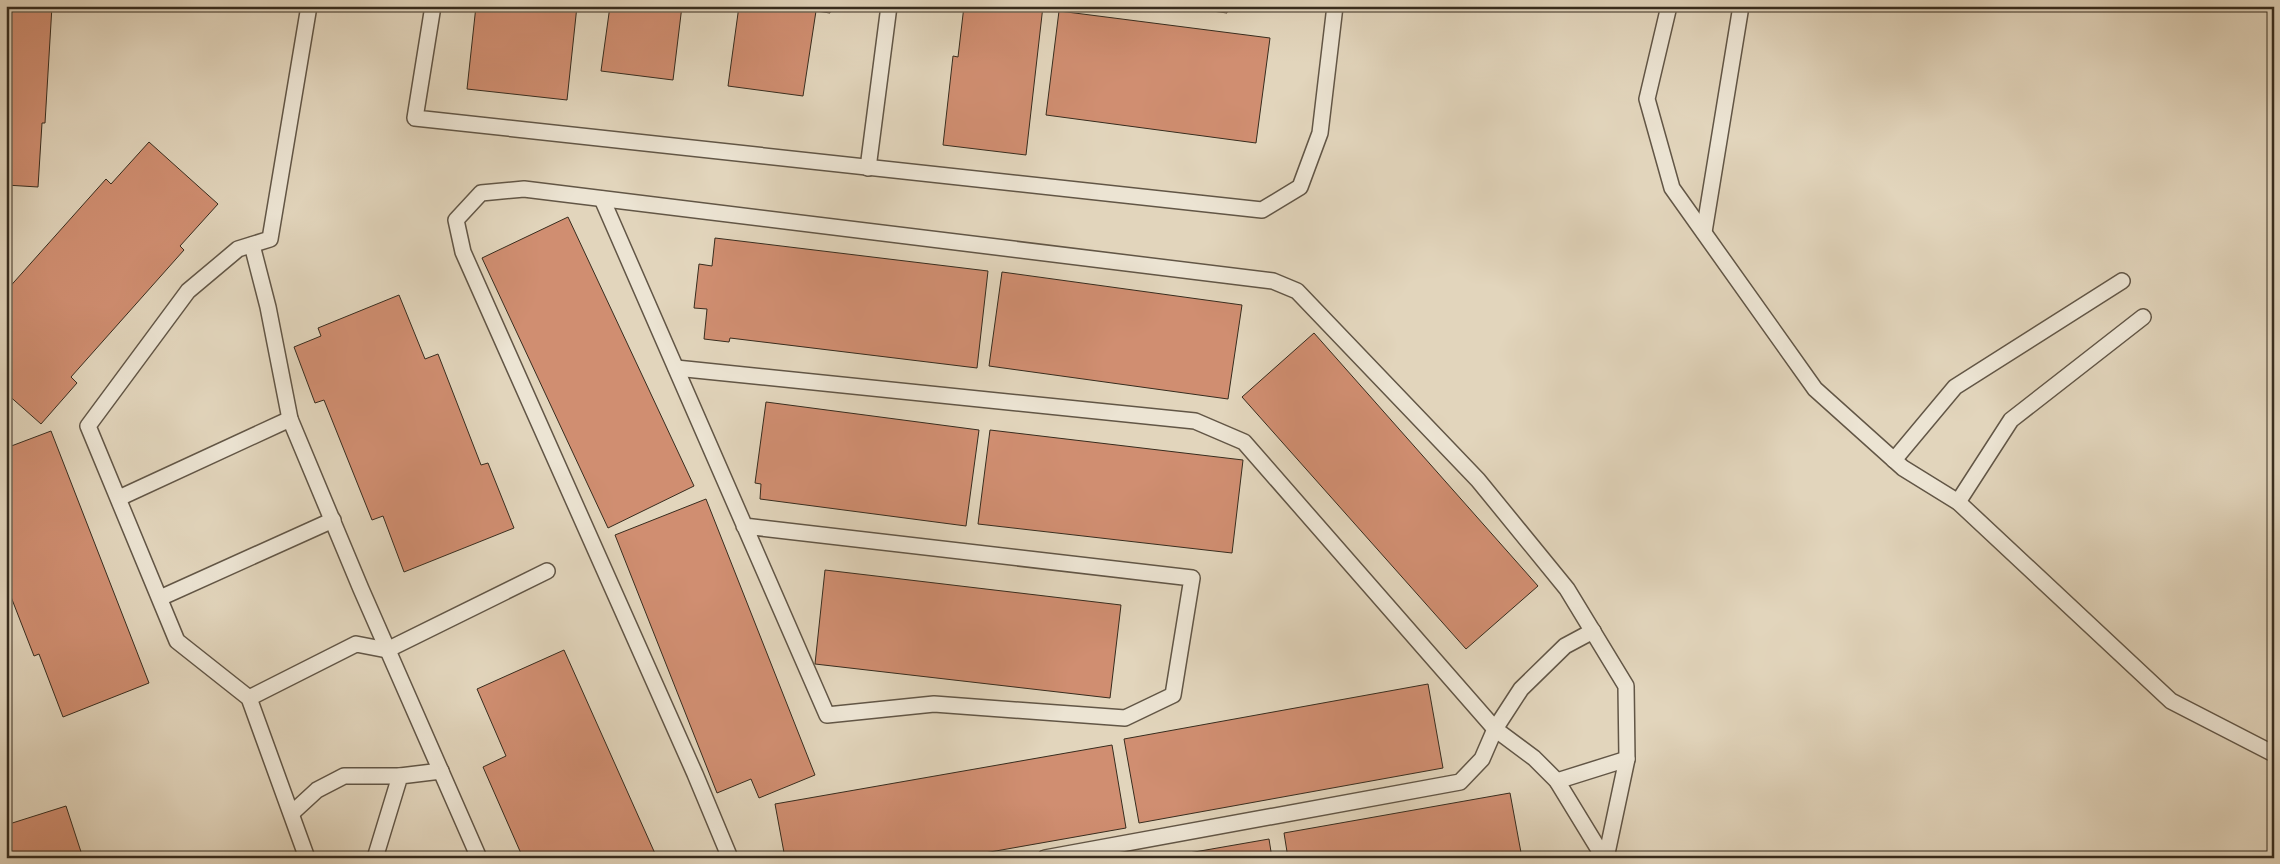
<svg xmlns="http://www.w3.org/2000/svg" width="2280" height="864" viewBox="0 0 2280 864" font-family="'Sorts Mill Goudy',serif">
	<style>
		.building { fill: #d08e71; stroke: #372c1e }
		.lines { fill: none; stroke-linecap: round; stroke-linejoin: round }
		.lane-casing { stroke: #625646; stroke-width: 18 }
		.lane { stroke: #ece4d3; stroke-width: 15 }
	</style>
	<rect width="100%" height="100%" fill="#e2d5bc"/>
	<filter id="stains"><feTurbulence type="fractalNoise" baseFrequency=".004" numOctaves="4"/><feColorMatrix values="0 0 0 0 .2 0 0 0 0 .09 0 0 0 0 .02 0 0 0 .5 -.17"/></filter>
	<radialGradient id="worn" r=".72"><stop offset=".6" stop-color="#630" stop-opacity="0"/><stop offset="1" stop-color="#630" stop-opacity=".3"/></radialGradient>
	<g class="building">
		<polygon points="6,6 52,6 45,123 42,123 38,187 6,185"/>
		<polygon points="476,6 577,6 567,100 467,89"/>
		<polygon points="610,6 682,6 673,80 601,71"/>
		<polygon points="739,6 831,6 830,13 816,11 803,96 728,86"/>
		<polygon points="964,6 1043,6 1026,155 943,145 953,56 958,57"/>
		<polygon points="1175,6 1228,6 1227,13"/>
		<polygon points="1059,11 1270,38 1256,143 1046,115"/>
		<polygon points="149,142 218,204 180,246 184,250 71,377 77,383 41,424 6,393 6,291 106,179 111,184"/>
		<polygon points="568,217 694,486 608,528 482,258"/>
		<polygon points="715,238 988,271 977,368 730,338 729,342 704,339 707,309 694,308 699,264 712,266"/>
		<polygon points="1002,272 1242,305 1228,399 989,366"/>
		<polygon points="399,295 425,359 438,354 481,465 488,463 514,528 404,572 383,516 372,520 324,400 315,403 294,347 321,336 318,328"/>
		<polygon points="1314,333 1538,586 1466,649 1242,397"/>
		<polygon points="766,402 979,430 966,526 760,499 761,484 755,483"/>
		<polygon points="990,430 1243,460 1232,553 978,524"/>
		<polygon points="51,431 149,683 63,717 39,654 34,656 6,584 6,448"/>
		<polygon points="706,499 815,775 759,798 751,779 717,793 615,535"/>
		<polygon points="825,570 1121,605 1110,698 815,664"/>
		<polygon points="564,650 657,858 523,858 483,767 506,756 477,689"/>
		<polygon points="1428,684 1443,768 1139,823 1124,739"/>
		<polygon points="1112,745 1126,828 956,858 785,858 775,804"/>
		<polygon points="1510,793 1522,858 1288,858 1284,833"/>
		<polygon points="66,806 83,858 6,858 6,825"/>
		<polygon points="1269,839 1272,858 1160,858"/>
	</g>
	<g class="lines">
		<defs>
			<g id="lane">
				<polyline points="433,6 415,118 1262,210 1300,187 1320,133 1335,6"/>
				<polyline points="1669,6 1647,99 1672,188 1815,389 1903,468 1958,502 2171,701 2274,754"/>
				<polyline points="868,168 889,6"/>
				<polyline points="602,199 827,715 934,704 1125,718 1173,695 1192,578 744,526"/>
				<polyline points="1704,232 1741,6"/>
				<polyline points="252,245 268,307 290,419 361,589 479,858"/>
				<polyline points="676,368 1195,421 1244,442 1495,729 1534,758 1557,781 1604,858"/>
				<polyline points="1894,460 1955,387 2122,281"/>
				<polyline points="119,498 290,419"/>
				<polyline points="1958,502 2011,420 2143,317"/>
				<polyline points="160,598 333,520"/>
				<polyline points="249,698 356,644 387,650 547,571"/>
				<polyline points="1557,781 1627,759"/>
				<polyline points="292,813 317,790 344,776 400,776"/>
				<polyline points="307,858 249,698 177,641 88,426 188,291 238,249 270,239 309,6"/>
				<polyline points="375,858 400,776 441,771"/>
				<polyline points="730,858 695,774 463,252 456,220 481,193 524,189 1273,281 1297,291 1478,480 1567,589 1626,686 1627,759 1606,858"/>
				<polyline points="1045,858 1460,782 1482,759 1495,729 1521,689 1565,646 1593,631"/>
			</g>
		</defs>
		<use href="#lane" class="lane-casing"/>
		<use href="#lane" class="lane"/>
	</g>
	<rect width="2280" height="864" fill="none" stroke="#e2d5bc" stroke-width="25"/>
	<rect x="8" y="8" width="2265" height="849" fill="none" stroke="#372c1e" stroke-width="2.5"/>
	<rect x="12" y="12" width="2255" height="839" fill="none" stroke="#372c1e"/>
	<rect width="100%" height="100%" filter="url(#stains)"/>
	<rect width="100%" height="100%" fill="url(#worn)"/>
</svg>
